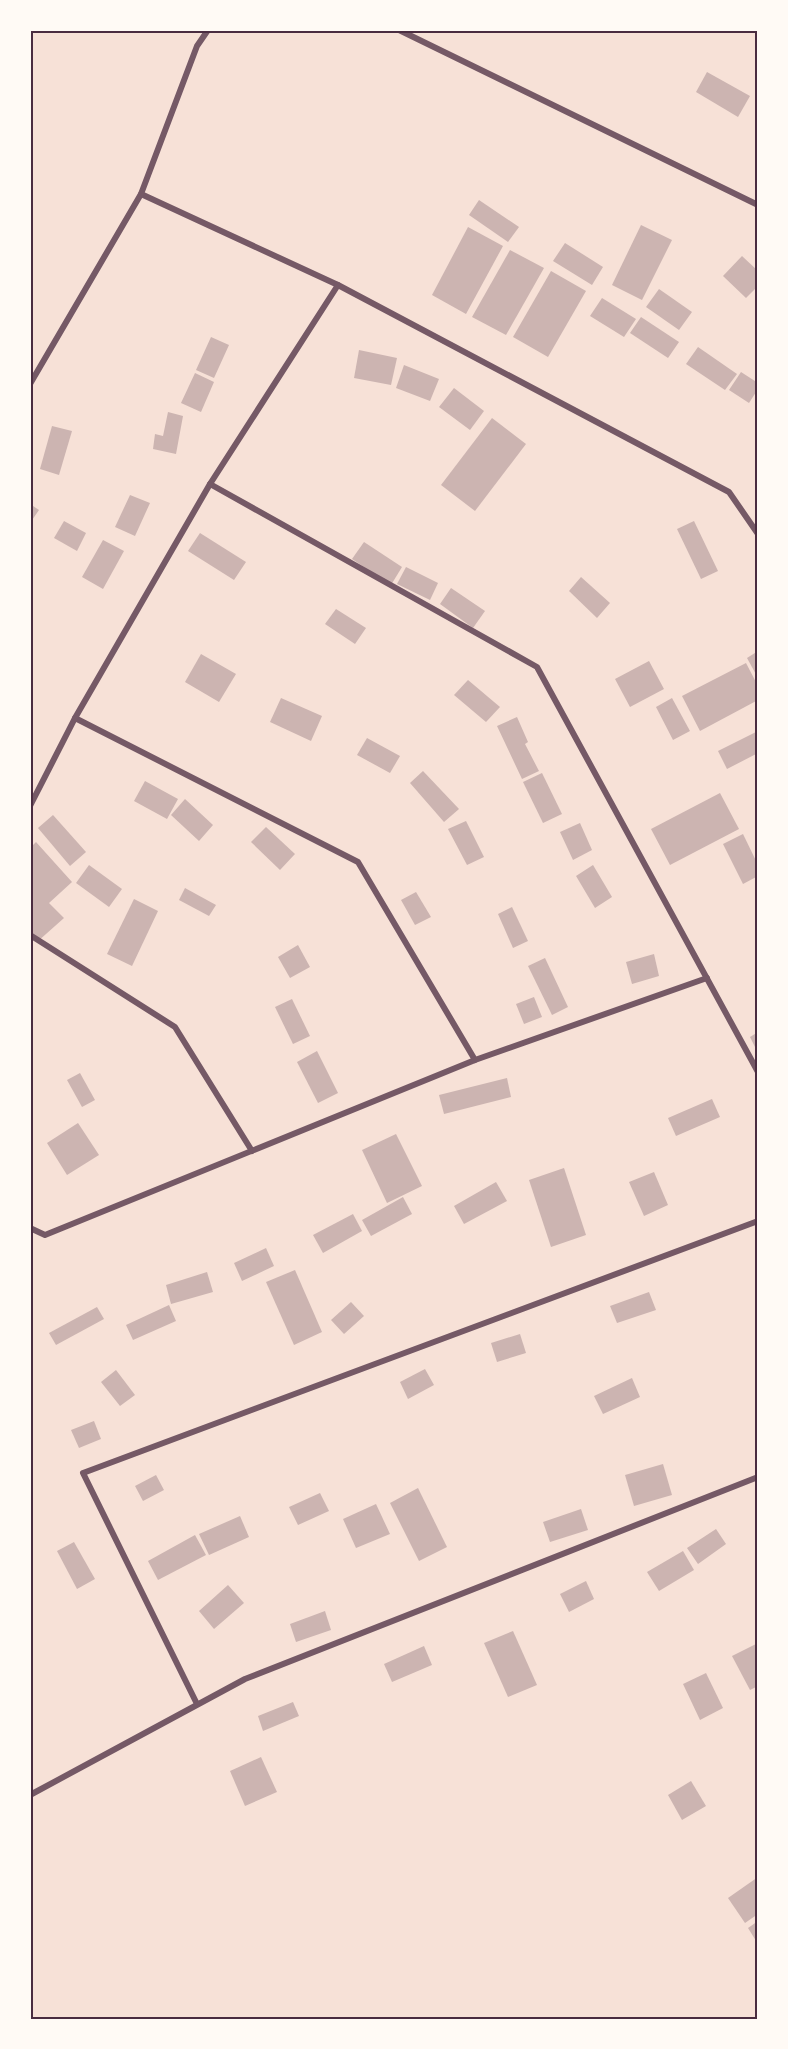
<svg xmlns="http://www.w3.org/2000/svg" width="788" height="2049" viewBox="0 0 788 2049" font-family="'Archivo Narrow',sans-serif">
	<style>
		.building { fill: #ccb4b1 }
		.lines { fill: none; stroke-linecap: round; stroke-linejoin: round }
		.minor { stroke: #755966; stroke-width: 6 }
		.neatline { fill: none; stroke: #4a2c40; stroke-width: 2 }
	</style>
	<rect width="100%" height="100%" fill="#f7e1d7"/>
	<g class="building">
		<polygon points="707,72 750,96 738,117 696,92"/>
		<polygon points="479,200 519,227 508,242 469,215"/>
		<polygon points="641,225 672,240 642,300 612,285"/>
		<polygon points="468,227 503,246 466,314 432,295"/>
		<polygon points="565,243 603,267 592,285 553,261"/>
		<polygon points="510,250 544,268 506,335 472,317"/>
		<polygon points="742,256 758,271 758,286 746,298 723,276"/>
		<polygon points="551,271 586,291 548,357 513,337"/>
		<polygon points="659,289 692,312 679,330 646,307"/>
		<polygon points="602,298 636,319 624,337 590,316"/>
		<polygon points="641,317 679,342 668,358 630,333"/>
		<polygon points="211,337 229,345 214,378 196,370"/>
		<polygon points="698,347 737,374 725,390 686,364"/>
		<polygon points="359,350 397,358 391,385 354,378"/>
		<polygon points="404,365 439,379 430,401 396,388"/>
		<polygon points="741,372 758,383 758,389 749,403 729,390"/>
		<polygon points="195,373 214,382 201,412 181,403"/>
		<polygon points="454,388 484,411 470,430 439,407"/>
		<polygon points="168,412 183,416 176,454 153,449 155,434 163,436"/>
		<polygon points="492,418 526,444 475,511 441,485"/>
		<polygon points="52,426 72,431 59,475 40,469"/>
		<polygon points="130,495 150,503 135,536 115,527"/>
		<polygon points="30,504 39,510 30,523"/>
		<polygon points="64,521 86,533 77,551 54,538"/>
		<polygon points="694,521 718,571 701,579 677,529"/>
		<polygon points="200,533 246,562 234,580 188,551"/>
		<polygon points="103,540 124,551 103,589 82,577"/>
		<polygon points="364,542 402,567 391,585 352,559"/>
		<polygon points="406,567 438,583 430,600 397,584"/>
		<polygon points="581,577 610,603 597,618 569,591"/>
		<polygon points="451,588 485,611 473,628 440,604"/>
		<polygon points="336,609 366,628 355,644 325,624"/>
		<polygon points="758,651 758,678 747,658"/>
		<polygon points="201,654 236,674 219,702 185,682"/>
		<polygon points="649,661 664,689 630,707 615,679"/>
		<polygon points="746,663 758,686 758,700 700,731 682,696"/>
		<polygon points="468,680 500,707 486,722 454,695"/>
		<polygon points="281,698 322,716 311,741 270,722"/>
		<polygon points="672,698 690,731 673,740 656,707"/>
		<polygon points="517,717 528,742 525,744 539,771 522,779 497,726"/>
		<polygon points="758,731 758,753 727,769 718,751"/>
		<polygon points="367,738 400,756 390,773 357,755"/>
		<polygon points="423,771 459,809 444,822 410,783"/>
		<polygon points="542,773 562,814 543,823 523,782"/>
		<polygon points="145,781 178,799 167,819 134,801"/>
		<polygon points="720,793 739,829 670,865 651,829"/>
		<polygon points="185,799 213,825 199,841 171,815"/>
		<polygon points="53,815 86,852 70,866 38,828"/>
		<polygon points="466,821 484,857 467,865 448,829"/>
		<polygon points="580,823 592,850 573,860 560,832"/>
		<polygon points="266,827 295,854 280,870 251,842"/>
		<polygon points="743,834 758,865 758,876 743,884 723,844"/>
		<polygon points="36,842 72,882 49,903 64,918 37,942 30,934 30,848"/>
		<polygon points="89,865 122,889 109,907 76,883"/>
		<polygon points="593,865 612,897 595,908 576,876"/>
		<polygon points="185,888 216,905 209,916 179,900"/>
		<polygon points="416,892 431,917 415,925 401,900"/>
		<polygon points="134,899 158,911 132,966 107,954"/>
		<polygon points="512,907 528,941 513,948 498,914"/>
		<polygon points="298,945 310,967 290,978 278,957"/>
		<polygon points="654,954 659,976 632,984 626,962"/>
		<polygon points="545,958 568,1007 552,1015 528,966"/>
		<polygon points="534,997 542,1017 524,1024 516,1004"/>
		<polygon points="292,999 310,1036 293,1044 275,1007"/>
		<polygon points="758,1032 758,1053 750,1037"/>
		<polygon points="317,1051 338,1093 318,1103 297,1062"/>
		<polygon points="80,1073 95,1100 82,1107 67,1080"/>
		<polygon points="507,1078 511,1097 444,1114 439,1095"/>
		<polygon points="712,1099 720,1117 676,1136 668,1118"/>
		<polygon points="78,1123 99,1155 67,1175 47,1143"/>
		<polygon points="396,1134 422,1186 387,1203 362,1150"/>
		<polygon points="564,1168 586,1235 551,1247 529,1180"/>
		<polygon points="654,1172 668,1205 644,1216 629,1182"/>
		<polygon points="496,1182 507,1201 464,1224 454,1206"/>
		<polygon points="403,1197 412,1214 371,1236 362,1220"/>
		<polygon points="353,1214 362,1231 323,1253 313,1235"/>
		<polygon points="266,1248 274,1266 242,1281 234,1263"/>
		<polygon points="295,1270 322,1332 294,1345 266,1282"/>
		<polygon points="207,1272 213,1292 171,1304 166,1285"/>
		<polygon points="649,1292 656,1310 617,1323 610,1306"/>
		<polygon points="351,1302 364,1316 344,1334 331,1320"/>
		<polygon points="169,1305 176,1321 133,1340 126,1325"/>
		<polygon points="97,1307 104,1319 56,1345 49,1333"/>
		<polygon points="520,1334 526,1353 497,1362 491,1343"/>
		<polygon points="425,1369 434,1385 408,1399 400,1382"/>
		<polygon points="116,1370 135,1395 120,1406 101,1382"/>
		<polygon points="632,1378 640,1397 603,1414 594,1396"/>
		<polygon points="94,1421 101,1439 79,1448 71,1430"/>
		<polygon points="663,1464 672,1495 634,1506 625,1475"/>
		<polygon points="156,1475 164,1490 143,1501 135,1486"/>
		<polygon points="418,1488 447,1547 419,1561 390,1503"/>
		<polygon points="320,1493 329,1511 298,1525 289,1507"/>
		<polygon points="376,1504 390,1534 356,1548 343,1519"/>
		<polygon points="581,1509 588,1530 550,1542 543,1522"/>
		<polygon points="240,1516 249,1537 209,1555 199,1534"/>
		<polygon points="716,1529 726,1544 698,1564 687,1548"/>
		<polygon points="195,1535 206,1555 158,1580 148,1561"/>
		<polygon points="74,1542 95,1579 77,1589 57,1551"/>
		<polygon points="683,1551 694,1570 659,1591 647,1572"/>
		<polygon points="586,1581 594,1599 569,1612 560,1594"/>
		<polygon points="228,1585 244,1603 214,1629 199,1611"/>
		<polygon points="325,1611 331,1630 296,1642 290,1624"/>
		<polygon points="513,1631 537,1685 508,1697 484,1643"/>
		<polygon points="758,1643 758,1686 750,1690 732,1656"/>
		<polygon points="424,1646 432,1665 392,1682 384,1664"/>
		<polygon points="706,1673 723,1708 700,1720 683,1684"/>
		<polygon points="293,1702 299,1716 263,1731 258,1716"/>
		<polygon points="261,1757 277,1792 245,1806 230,1771"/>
		<polygon points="691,1781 706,1806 682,1820 668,1795"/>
		<polygon points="758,1877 758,1914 745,1923 728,1898"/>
		<polygon points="758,1921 758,1944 748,1928"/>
	</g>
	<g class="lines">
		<g class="minor">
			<polyline points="399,30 758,205"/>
			<polyline points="141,194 338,285 729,492 758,534"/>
			<polyline points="30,384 141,194 197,46 208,30"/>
			<polyline points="210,484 537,667 758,1072"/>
			<polyline points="75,718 358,862 475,1060"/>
			<polyline points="30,806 75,718 210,484 338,285"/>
			<polyline points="30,935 175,1027 252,1151"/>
			<polyline points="30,1228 45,1235 475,1060 707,978"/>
			<polyline points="197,1704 83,1473 758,1221"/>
			<polyline points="30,1795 245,1679 758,1477"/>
		</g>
	</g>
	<rect width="788" height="2049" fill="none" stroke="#fffaf5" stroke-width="63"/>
	<rect x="32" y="32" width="724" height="1986" class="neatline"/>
</svg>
